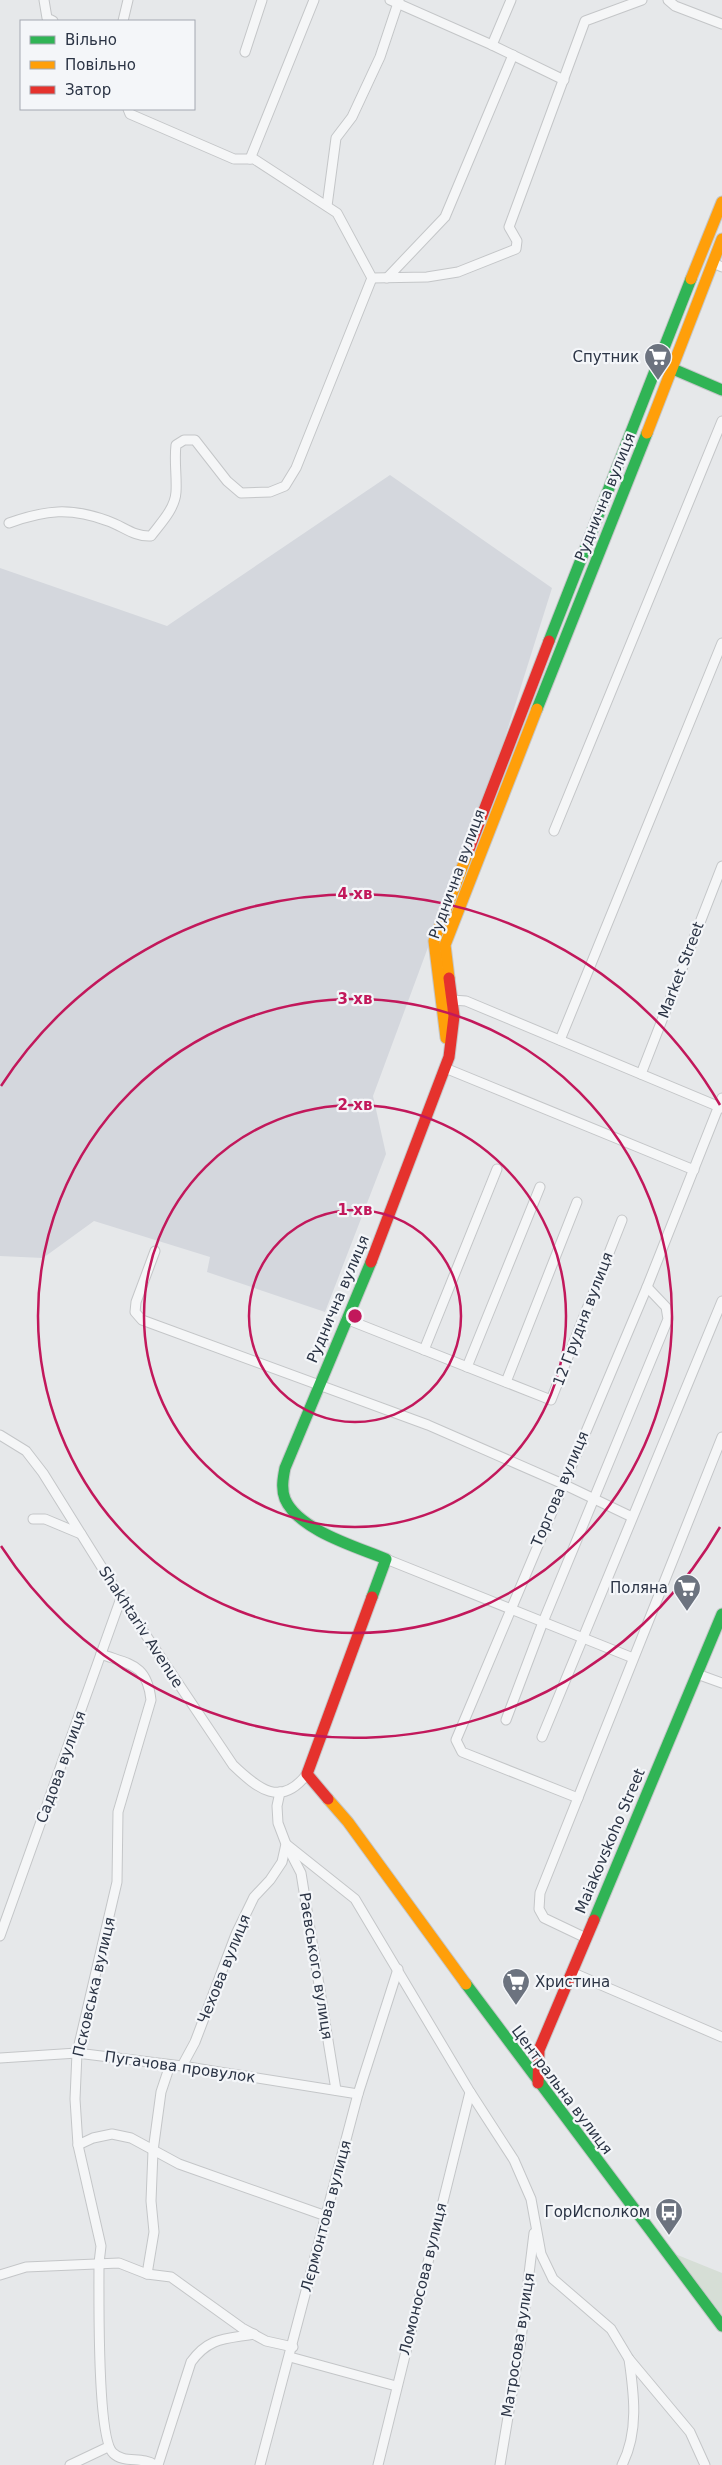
<svg xmlns="http://www.w3.org/2000/svg" width="722" height="2465" viewBox="0 0 722 2465" font-family="'DejaVu Sans',sans-serif">
	<style>
		.built { fill: #d4d7dd }
		.green { fill: #d6ded6 }
		.lines { fill: none; stroke-linecap: round; stroke-linejoin: round }
		.street-casing { stroke: #c4c6c8; stroke-width: 11 }
		.fast-casing { stroke: #c4c6c8; stroke-width: 13 }
		.slow-casing { stroke: #c4c6c8; stroke-width: 13 }
		.jam-casing { stroke: #c4c6c8; stroke-width: 13 }
		.street { stroke: #f5f6f7; stroke-width: 9 }
		.fast { stroke: #30b455; stroke-width: 11 }
		.slow { stroke: #ff9f0a; stroke-width: 11 }
		.jam { stroke: #e5322d; stroke-width: 11 }
		.ring { fill: none; stroke: #c2185b; stroke-width: 2.5 }
		.labels { text-anchor: middle; dominant-baseline: central; stroke-width: 4.5; stroke-linejoin: round; paint-order: stroke }
		.poi-label { font-size: 15px; fill: #2b3445; stroke: #f4f6f9; text-anchor: end }
		.street-label { font-size: 15px; fill: #2b3445; stroke: #f4f6f9 }
		.centre { fill: #c2185b; stroke: #f4f6f9; stroke-width: 2.5 }
		.ring-label { font-size: 15px; text-anchor: middle; font-weight: bold; fill: #c2185b; stroke: #f4f6f9; stroke-width: 4.5; stroke-linejoin: round; paint-order: stroke }
	</style>
	<rect width="100%" height="100%" fill="#e6e8ea"/>
	<polygon class="built" points="390,475 552,588 501,750 373,1096 386,1154 325,1312 207,1272 210,1257 94,1221 43,1258 0,1256 0,568 167,626"/>
	<polygon class="green" points="675,2254 722,2273 722,2326"/>
	<g class="lines">
		<defs>
			<g id="street">
				<polyline points="44,0 47,18 53,21"/>
				<polyline points="390,0 492,45 564,80"/>
				<polyline points="668,0 675,6 722,24"/>
				<polyline points="123,21 128,0"/>
				<polyline points="492,45 511,0"/>
				<polyline points="245,52 262,0"/>
				<polyline points="128,109 130,114 234,159 254,159 337,213 372,278 427,277 458,272 516,249 517,241 509,227 585,21 642,0"/>
				<polyline points="250,159 314,0"/>
				<polyline points="327,206 336,138 352,117 380,57 399,0"/>
				<polyline points="713,263 722,267"/>
				<polyline points="387,278 445,217 513,55"/>
				<path d="M9,523C46,510 70,507 108,521C123,526 134,537 151,536C160,524 175,509 176,492C177,476 174,461 176,445L184,440H195L227,481L241,493L270,492L285,486L296,468L372,278"/>
				<polyline points="554,831 722,421"/>
				<polyline points="452,1000 466,1001 722,1108"/>
				<polyline points="560,1040 722,643"/>
				<polyline points="445,1068 694,1170"/>
				<polyline points="641,1074 722,866"/>
				<polyline points="155,1251 136,1302 135,1312 142,1320 428,1425 563,1484 632,1517"/>
				<polyline points="346,1319 551,1400 622,1220"/>
				<polyline points="424,1350 497,1169"/>
				<polyline points="467,1367 540,1187"/>
				<polyline points="506,1382 577,1202"/>
				<path d="M0,1435L26,1451L43,1473L121,1598L233,1765C258,1789 281,1808 307,1774"/>
				<polyline points="33,1519 45,1519 81,1534"/>
				<polyline points="386,1559 633,1658"/>
				<path d="M101,1654C131,1665 147,1664 151,1700L118,1812L117,1882L77,2053L75,2099L78,2145L101,2246L99,2263C99,2292 97,2438 113,2453C124,2464 142,2456 155,2465"/>
				<polyline points="697,1674 722,1683"/>
				<polyline points="506,1720 543,1622 668,1319 666,1307 647,1287"/>
				<polyline points="542,1737 722,1301"/>
				<polyline points="578,1798 462,1752 456,1740 647,1287 722,1098"/>
				<polyline points="286,1844 355,1899 470,2092 514,2160 531,2199 541,2254 553,2279 611,2329 629,2359 690,2432 705,2465"/>
				<polyline points="287,1846 301,1873 336,2090"/>
				<polyline points="0,1936 121,1598"/>
				<polyline points="586,1938 544,1918 539,1909 540,1893 722,1437"/>
				<polyline points="571,1972 722,2037"/>
				<polyline points="0,2058 77,2053 182,2066 358,2094"/>
				<polyline points="182,2066 195,2042 236,1934 254,1897 270,1880 282,1862 286,1844 278,1823 277,1806 280,1792"/>
				<polyline points="78,2145 93,2138 112,2134 131,2138 179,2164 326,2216"/>
				<polyline points="147,2274 154,2232 151,2201 153,2151 161,2092 170,2065"/>
				<polyline points="0,2275 26,2267 119,2263 147,2274 171,2277 242,2328 266,2341 293,2347"/>
				<polyline points="290,2357 396,2386"/>
				<polyline points="70,2465 108,2447"/>
				<path d="M158,2465L191,2362C209,2337 226,2339 254,2334"/>
				<polyline points="260,2465 358,2094 398,1969"/>
				<polyline points="378,2465 470,2092"/>
				<polyline points="500,2465 521,2339 534,2233"/>
				<path d="M622,2465C639,2432 634,2394 629,2359"/>
			</g>
			<g id="fast">
				<polyline points="673,369 722,390"/>
				<polyline points="549,641 691,279"/>
				<polyline points="537,709 647,433"/>
				<path d="M371,1262L285,1468C283,1478 281,1489 285,1499C298,1530 357,1547 386,1559L372,1597"/>
				<polyline points="594,1920 722,1614"/>
				<polyline points="466,1984 722,2326"/>
			</g>
			<g id="slow">
				<polyline points="691,279 722,202"/>
				<polyline points="647,433 722,239"/>
				<polyline points="449,978 445,945 537,709"/>
				<polyline points="446,1038 434,941 468,852"/>
				<polyline points="328,1799 348,1822 466,1984"/>
			</g>
			<g id="jam">
				<polyline points="468,852 549,641"/>
				<polyline points="371,1262 449,1057 454,1016 449,978"/>
				<polyline points="328,1799 307,1774 372,1597"/>
				<polyline points="538,2083 539,2050 594,1920"/>
			</g>
		</defs>
		<use href="#street" class="street-casing"/>
		<use href="#fast" class="fast-casing"/>
		<use href="#slow" class="slow-casing"/>
		<use href="#jam" class="jam-casing"/>
		<use href="#street" class="street"/>
		<use href="#fast" class="fast"/>
		<use href="#slow" class="slow"/>
		<use href="#jam" class="jam"/>
	</g>
	<g class="ring">
		<circle cx="355" cy="1316" r="106"/>
		<circle cx="355" cy="1316" r="211"/>
		<circle cx="355" cy="1316" r="317"/>
		<path d="M720 1527A422 422 0 0 1 1 1546M1 1086A422 422 0 0 1 720 1105"/>
	</g>
	<defs>
		<symbol id="supermarket-pin" viewBox="-11 -11 22 30"><path d="M0 17L-7.5 6A9.5 9.5 0 1 1 7.5 6Z" fill="#6c737f" stroke="#f4f6f9"/><path d="M-6-5.5h2.5l.6 2H6L4.5 2H-2.5L-4.4-4H-6ZM-1.5 3.2a1.3 1.3 0 1 0 .1 0ZM3 3.2a1.3 1.3 0 1 0 .1 0Z" fill="#fff"/></symbol>
		<symbol id="bus-pin" viewBox="-11 -11 22 30"><path d="M0 17L-7.5 6A9.5 9.5 0 1 1 7.5 6Z" fill="#6c737f" stroke="#f4f6f9"/><path d="M-5-6H5V4H4V6H2V4H-2V6H-4V4H-5ZM-3.5-4V0h7V-4ZM-3.5 1.2v1.5H-2V1.2ZM2 1.2v1.5H3.5V1.2Z" fill="#fff"/></symbol>
	</defs>
	<g fill-rule="evenodd">
		<use href="#supermarket-pin" x="642" y="341" width="32" height="43"/>
		<use href="#supermarket-pin" x="671" y="1572" width="32" height="43"/>
		<use href="#supermarket-pin" x="500" y="1966" width="32" height="43"/>
		<use href="#bus-pin" x="653" y="2196" width="32" height="43"/>
	</g>
	<g class="labels">
		<g class="poi-label">
			<text x="639" y="357">Спутник</text>
			<text x="668" y="1588">Поляна</text>
			<text x="535" y="1982" text-anchor="start">Христина</text>
			<text x="650" y="2212">ГорИсполком</text>
		</g>
		<g class="street-label">
			<text transform="translate(605 497) rotate(-68)">Руднична вулиця</text>
			<text transform="translate(457 874) rotate(-70)">Руднична вулиця</text>
			<text transform="translate(681 970) rotate(-69)">Market Street</text>
			<text transform="translate(338 1299) rotate(-67)">Руднична вулиця</text>
			<text transform="translate(583 1319) rotate(-69)">12 Грудня вулиця</text>
			<text transform="translate(560 1489) rotate(-67)">Торгова вулиця</text>
			<text transform="translate(141 1627) rotate(57)">Shakhtariv Avenue</text>
			<text transform="translate(61 1767) rotate(-70)">Садова вулиця</text>
			<text transform="translate(610 1841) rotate(-67)">Maiakovskoho Street</text>
			<text transform="translate(316 1966) rotate(81)">Раєвського вулиця</text>
			<text transform="translate(224 1969) rotate(-68)">Чехова вулиця</text>
			<text transform="translate(94 1987) rotate(-77)">Псковська вулиця</text>
			<text transform="translate(180 2067) rotate(8)">Пугачова провулок</text>
			<text transform="translate(562 2090) rotate(53)">Центральна вулиця</text>
			<text transform="translate(326 2216) rotate(-75)">Лєрмонтова вулиця</text>
			<text transform="translate(423 2279) rotate(-76)">Ломоносова вулиця</text>
			<text transform="translate(518 2345) rotate(-81)">Матросова вулиця</text>
		</g>
	</g>
	<circle cx="355" cy="1316" r="8" class="centre"/>
	<g class="ring-label">
		<text x="355" y="899">4 хв</text>
		<text x="355" y="1004">3 хв</text>
		<text x="355" y="1110">2 хв</text>
		<text x="355" y="1215">1 хв</text>
	</g>
	<rect x="20" y="20" width="175" height="90" fill="#f4f6f9" stroke="#a4a8b1"/>
	<rect x="30" y="36" width="25" height="8" fill="#30b455" stroke="#a4a8b1"/>
	<text x="65" y="45" font-size="15" fill="#2b3445">Вільно</text>
	<rect x="30" y="61" width="25" height="8" fill="#ff9f0a" stroke="#a4a8b1"/>
	<text x="65" y="70" font-size="15" fill="#2b3445">Повільно</text>
	<rect x="30" y="86" width="25" height="8" fill="#e5322d" stroke="#a4a8b1"/>
	<text x="65" y="95" font-size="15" fill="#2b3445">Затор</text>
</svg>
